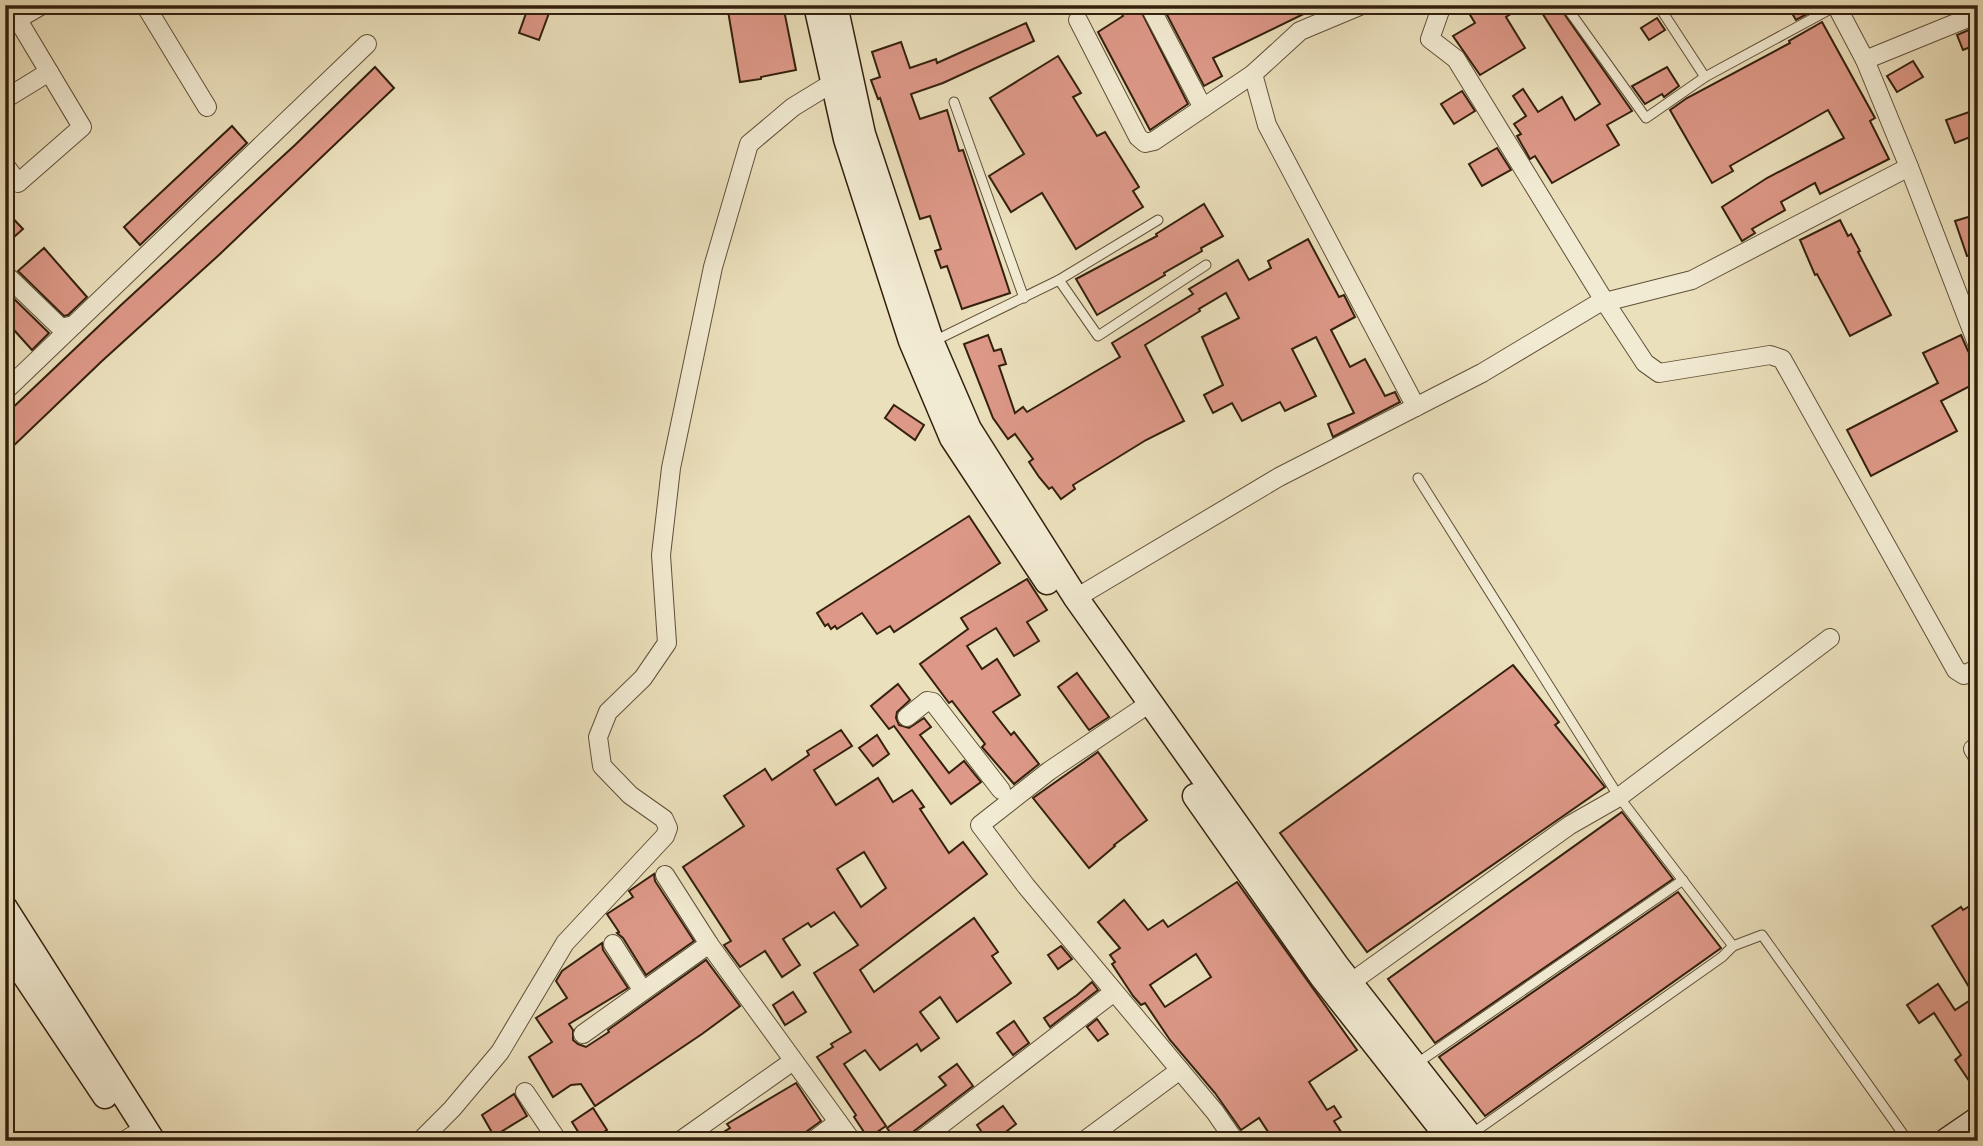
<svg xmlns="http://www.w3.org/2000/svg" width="1983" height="1146" viewBox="0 0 1983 1146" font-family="'Sorts Mill Goudy',serif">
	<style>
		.building { fill: #dd9887; stroke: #33200d; stroke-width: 2; fill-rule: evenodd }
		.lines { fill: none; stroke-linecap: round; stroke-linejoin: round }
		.lane-casing { stroke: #615039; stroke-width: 11 }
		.street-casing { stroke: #615039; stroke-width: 20 }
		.secondary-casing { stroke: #33200d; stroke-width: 27 }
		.lane { stroke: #f2ebd3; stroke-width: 9 }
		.street { stroke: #f2ebd3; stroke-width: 18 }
		.secondary { stroke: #f2ebd3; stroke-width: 24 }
	</style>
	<rect width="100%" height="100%" fill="#ebe0bc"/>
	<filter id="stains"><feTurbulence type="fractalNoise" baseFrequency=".00286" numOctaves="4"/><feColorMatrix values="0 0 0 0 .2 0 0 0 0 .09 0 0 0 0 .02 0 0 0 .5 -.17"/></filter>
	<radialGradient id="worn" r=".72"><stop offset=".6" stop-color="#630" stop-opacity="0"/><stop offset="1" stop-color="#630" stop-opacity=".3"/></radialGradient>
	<g class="building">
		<polygon points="529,5 552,5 539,40 519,33"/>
		<polygon points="730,5 783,5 796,70 761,77 761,79 740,82 728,11 731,11"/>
		<polygon points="1117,5 1138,5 1188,104 1150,130 1098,32 1123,16"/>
		<polygon points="1162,5 1322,5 1213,58 1222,76 1204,86"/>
		<polygon points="1464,5 1525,5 1506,17 1525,48 1480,75 1453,36 1475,23"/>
		<polygon points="1537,5 1558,5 1632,111 1607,125 1619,145 1552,183 1535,156 1530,159 1517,136 1521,134 1514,124 1526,116 1513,96 1523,89 1538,112 1562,97 1575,120 1600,104"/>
		<polygon points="1787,5 1802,5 1807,14 1796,20"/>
		<polygon points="1657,18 1665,30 1649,40 1641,28"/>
		<polygon points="1822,22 1875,118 1870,121 1889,159 1820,194 1815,183 1781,202 1785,210 1752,229 1755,233 1742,241 1722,207 1767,178 1844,138 1828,110 1730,166 1733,171 1712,183 1670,110 1687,98 1790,43 1789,41"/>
		<polygon points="1026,23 1034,41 943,83 911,94 920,119 947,110 959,151 963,150 1010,293 962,309 947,266 941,268 935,251 941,249 930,216 920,219 880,98 878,99 871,80 880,77 872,52 901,42 910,68 936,59 937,63"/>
		<polygon points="1978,26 1978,44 1963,50 1957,35"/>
		<polygon points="1058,56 1081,93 1073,97 1097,136 1105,132 1139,187 1133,191 1143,207 1076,249 1042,193 1011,212 989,176 1024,154 990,98"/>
		<polygon points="1913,61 1923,77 1897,92 1887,76"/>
		<polygon points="375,67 394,88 220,254 102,361 5,454 5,415 120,306 295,145"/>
		<polygon points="1667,67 1679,86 1664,97 1662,94 1645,104 1632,86"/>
		<polygon points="1462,91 1475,111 1454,124 1441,104"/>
		<polygon points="1978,109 1978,134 1955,143 1946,120"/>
		<polygon points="232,126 247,143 140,245 124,227"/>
		<polygon points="1497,148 1511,170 1482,186 1469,164"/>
		<polygon points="1204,204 1223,236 1201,248 1202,251 1164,273 1165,275 1097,315 1076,279 1157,236 1156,234"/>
		<polygon points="5,210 23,229 5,245"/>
		<polygon points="1978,214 1978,252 1967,256 1955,221"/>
		<polygon points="1840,220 1848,236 1851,234 1860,251 1858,252 1891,315 1850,336 1817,274 1815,275 1800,240"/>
		<polygon points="1308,239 1339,297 1344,295 1355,317 1331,330 1350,367 1365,359 1385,396 1395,392 1400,402 1333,437 1328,424 1354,413 1316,337 1292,349 1316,396 1285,411 1280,402 1242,421 1232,403 1213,413 1204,395 1223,385 1202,337 1239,318 1226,293 1199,309 1200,311 1145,345 1184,421 1146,440 1073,485 1075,489 1061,499 1052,487 1049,489 1039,477 1029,462 1033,459 1015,434 1008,439 993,418 964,344 988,335 994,351 1001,349 1006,364 999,366 1015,413 1023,407 1027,412 1120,357 1112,343 1193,294 1189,289 1238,260 1249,280 1271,268 1268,261"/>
		<polygon points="44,248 87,297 68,315 64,316 18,271"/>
		<polygon points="5,290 49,333 32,350 5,320"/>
		<polygon points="1961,335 1968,351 1978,364 1978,382 1941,401 1957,431 1871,476 1847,430 1938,383 1923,353"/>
		<polygon points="894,405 924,425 915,440 885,418"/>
		<polygon points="969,516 1000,563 894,632 890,626 877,634 862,613 837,629 835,626 831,629 828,624 825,626 817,613"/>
		<polygon points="1027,579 1047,610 1027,622 1039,641 1014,656 996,628 967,646 982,669 997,659 1020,695 993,712 1011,735 1014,732 1039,764 1014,784 982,747 985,744 952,701 949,703 920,664 968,629 961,618"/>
		<polygon points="1513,665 1559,722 1555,725 1605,787 1367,952 1280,833"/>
		<polygon points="1077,673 1109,717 1089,730 1058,687"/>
		<polygon points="898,684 910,700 897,712 896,718 899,725 909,728 924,718 931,727 920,735 949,773 964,761 981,782 951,804 894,726 889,729 871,706"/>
		<path d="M841,730L852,746L814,770L836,805L878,778L893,802L912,790L924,807L920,809L949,853L963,842L987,874L860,970L874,992L974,918L998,952L992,956L1011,983L957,1022L940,997L920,1012L939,1038L921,1051L917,1044L880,1070L865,1050L844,1064L886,1126L868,1138L854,1117L856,1115L817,1057L833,1047L831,1044L851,1032L814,973L858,945L834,912L811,927L808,923L783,939L800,965L782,977L765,951L740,967L724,945L731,941L683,867L744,826L724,796L765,769L772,780L809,755L807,751ZM864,852L886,888L861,907L837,869Z"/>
		<polygon points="877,735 889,754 873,766 859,748"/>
		<polygon points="1098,752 1147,820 1114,845 1115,846 1089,868 1033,798"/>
		<polygon points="1622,812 1673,879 1435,1043 1388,979"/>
		<polygon points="654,874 655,881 694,941 646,975 623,938 617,933 619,932 607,914 633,897 629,891"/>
		<path d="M1237,882L1357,1050L1309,1082L1327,1110L1334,1106L1341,1117L1334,1121L1347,1141H1274L1259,1118L1241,1130L1215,1093L1170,1040L1145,1003L1141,1005L1133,996L1112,964L1115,962L1110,955L1120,948L1098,922L1124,900L1148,930L1163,920L1168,927ZM1196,954L1211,977L1165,1007L1150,985Z"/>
		<polygon points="1678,892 1721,948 1485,1116 1439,1057"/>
		<polygon points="1978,901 1978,1094 1955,1060 1961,1055 1934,1013 1919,1023 1907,1005 1938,984 1955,1010 1975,997 1932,926 1961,907 1963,910"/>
		<polygon points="602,943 603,950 628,988 569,1024 573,1030 573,1040 578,1044 586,1047 609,1032 608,1030 706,960 740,1006 702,1034 595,1106 581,1084 571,1085 553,1097 529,1057 552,1042 536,1018 567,998 556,981 562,971"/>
		<polygon points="1061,946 1072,959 1058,969 1048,955"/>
		<polygon points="1092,982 1098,990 1050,1027 1044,1018 1077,995"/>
		<polygon points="793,992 806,1012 785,1025 773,1005"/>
		<polygon points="1097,1019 1108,1034 1098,1041 1087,1027"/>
		<polygon points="1014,1021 1029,1043 1013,1055 997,1033"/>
		<polygon points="957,1064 973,1086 913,1132 909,1141 896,1141 887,1128 946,1085 939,1077"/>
		<polygon points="796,1083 821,1121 806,1132 802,1141 709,1141 730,1128 727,1124"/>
		<polygon points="514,1094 527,1116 494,1136 482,1115"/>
		<polygon points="1003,1106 1016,1124 994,1141 988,1141 977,1125"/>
		<polygon points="593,1108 607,1130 590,1141 584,1141 572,1122"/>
	</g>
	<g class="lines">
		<defs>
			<g id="lane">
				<polyline points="1565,5 1646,118 1705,77 1836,6"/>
				<polyline points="1658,5 1705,77"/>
				<polyline points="954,102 1024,298"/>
				<polyline points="1059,280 1098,336 1206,265"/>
				<polyline points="932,342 1059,280 1158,220"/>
				<polyline points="1418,478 1619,797 1733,946 1762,935 1908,1141"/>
				<polyline points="1416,1064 1683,880"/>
				<polyline points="1470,1135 1722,957 1733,946"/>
			</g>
			<g id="street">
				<polyline points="145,5 207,107"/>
				<polyline points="1149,5 1203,108"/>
				<polyline points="1362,5 1300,31 1253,74 1267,125 1416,407"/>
				<polyline points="1442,5 1430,39 1456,59 1605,302 1645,363 1659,373 1770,355 1782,359 1956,670 1964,675 1978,668"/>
				<polyline points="18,19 42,5"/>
				<polyline points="1078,20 1138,137 1145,143 1154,141 1253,74"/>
				<polyline points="1865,60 1978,14"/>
				<polyline points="5,99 49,72"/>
				<polyline points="5,165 18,183 82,127 9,5"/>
				<polyline points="1909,167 1978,346"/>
				<polyline points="5,274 61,328 74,325"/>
				<polyline points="5,391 367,44"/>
				<polyline points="1076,598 1279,477 1482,373 1597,304 1692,280 1909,167 1865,60 1836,5"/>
				<polyline points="1150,703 1049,771 980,825 1026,886 1215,1112 1235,1141"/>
				<polyline points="907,717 927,701 933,702 1001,790"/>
				<polyline points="1973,749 1978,757"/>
				<polyline points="665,875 709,944 852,1141"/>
				<polyline points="613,944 643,991"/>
				<polyline points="1350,983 1570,825 1619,797 1830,638"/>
				<polyline points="583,1034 709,944"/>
				<polyline points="525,1092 558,1141"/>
				<polyline points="124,1141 145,1128"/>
				<polyline points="420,1141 452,1109 500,1052 565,943 665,836 668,828 664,819 630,795 602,766 598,737 608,712 643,678 667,643 661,555 671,468 713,267 749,144 793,107 834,82"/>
				<polyline points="680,1141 793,1061"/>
				<polyline points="813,1141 838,1122"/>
				<polyline points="920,1141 1114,992"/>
				<polyline points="1084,1141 1180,1070"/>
			</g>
			<g id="secondary">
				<polyline points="816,5 846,139 911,341 952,438 1047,582"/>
				<polyline points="835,5 863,134 932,343 969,429 1076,598 1337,966 1474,1141"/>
				<polyline points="1195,796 1322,977 1451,1141"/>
				<polyline points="5,908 153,1141"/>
				<polyline points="5,946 105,1096"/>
				<polyline points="1946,1141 1978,1119"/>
			</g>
		</defs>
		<use href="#lane" class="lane-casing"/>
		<use href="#street" class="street-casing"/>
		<use href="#secondary" class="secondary-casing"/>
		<use href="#lane" class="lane"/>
		<use href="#street" class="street"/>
		<use href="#secondary" class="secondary"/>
	</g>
	<rect width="1983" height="1146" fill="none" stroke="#ebe0bc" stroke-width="28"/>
	<rect x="7" y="7" width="1969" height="1132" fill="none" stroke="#33200d" stroke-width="3.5"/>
	<rect x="14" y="14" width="1955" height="1118" fill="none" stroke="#33200d" stroke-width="2"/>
	<rect width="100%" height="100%" filter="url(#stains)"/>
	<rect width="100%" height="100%" fill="url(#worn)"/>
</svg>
